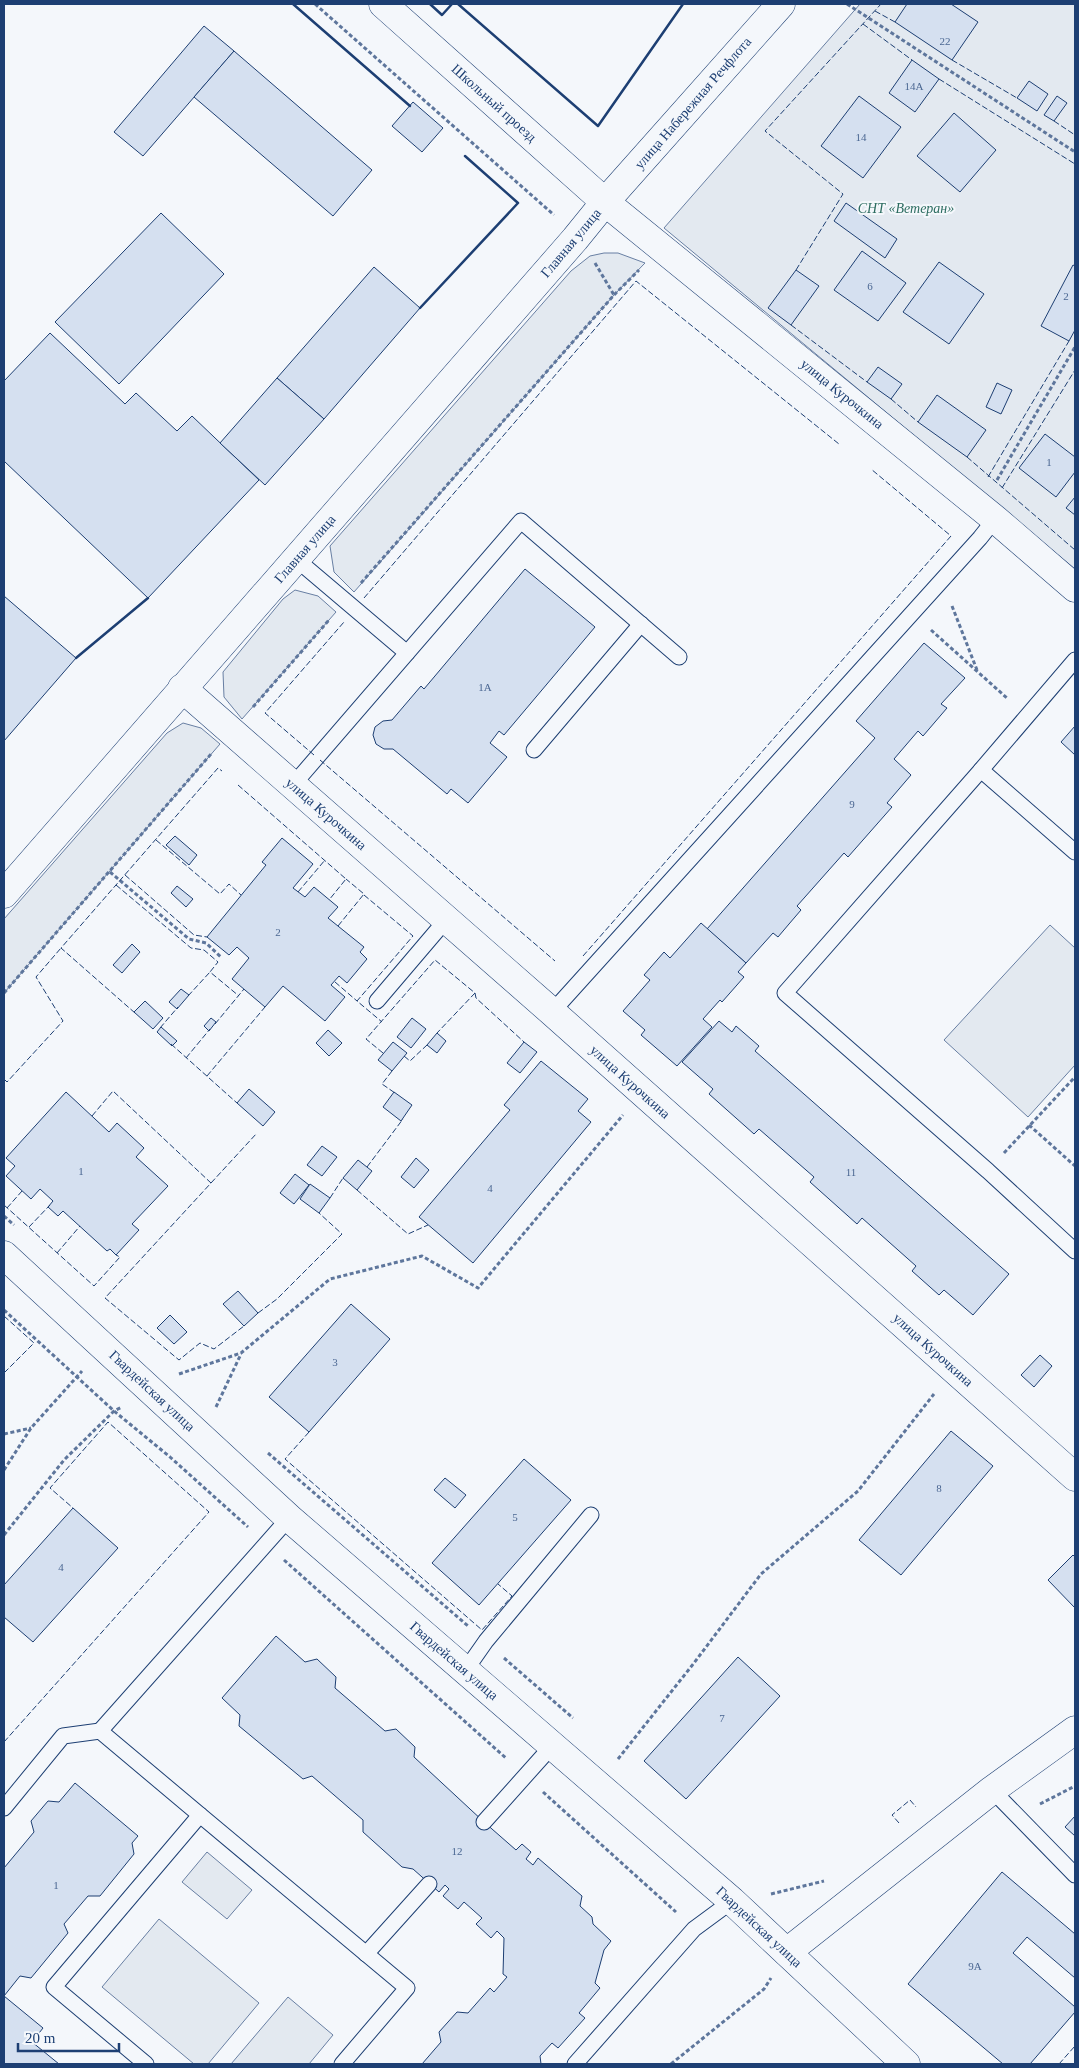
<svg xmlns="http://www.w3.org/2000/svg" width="1079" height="2068" viewBox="0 0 1079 2068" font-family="'Times New Roman',serif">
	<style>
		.green { fill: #e3e9f0; stroke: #687fa3 }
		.building { fill: #d5e0f0; stroke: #1d3f73 }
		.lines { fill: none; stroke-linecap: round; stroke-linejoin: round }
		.service-casing { stroke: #1d3f73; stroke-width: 17 }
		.minor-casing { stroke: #1d3f73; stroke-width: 29 }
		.tertiary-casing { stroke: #1d3f73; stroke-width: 29 }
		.path { stroke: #5e769c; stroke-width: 3; stroke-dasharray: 4 2.5; stroke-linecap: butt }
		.service { stroke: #f4f7fb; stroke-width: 15 }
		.minor { stroke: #f4f7fb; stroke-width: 28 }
		.tertiary { stroke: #f4f7fb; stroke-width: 28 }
		.fence { stroke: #1d3f73; stroke-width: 1; stroke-dasharray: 6 2.5; stroke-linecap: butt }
		.wall { stroke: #1d3f73; stroke-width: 2.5 }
		.labels { text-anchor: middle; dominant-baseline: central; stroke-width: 4; stroke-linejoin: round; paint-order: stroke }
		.number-label { font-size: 11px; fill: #4b6792 }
		.street-label { font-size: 14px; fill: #1d3f73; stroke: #f4f7fb }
		.park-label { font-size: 14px; font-style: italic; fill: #2c6c60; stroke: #f4f7fb }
	</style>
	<rect width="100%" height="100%" fill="#f4f7fb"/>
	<g class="green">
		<polygon points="860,4 1075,4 1075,569 664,228"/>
		<polygon points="604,253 618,253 645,263 614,295 354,592 334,572 330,546 571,271 590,256"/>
		<polygon points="295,590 318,596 336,612 242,719 224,697 223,672 283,599"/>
		<polygon points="183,723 201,728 220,744 4,993 4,919 167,733"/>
		<polygon points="1050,925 1075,948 1075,1065 1028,1117 944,1040"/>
		<polygon points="207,1852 252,1890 227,1919 182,1882"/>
		<polygon points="159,1919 259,2003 208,2064 194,2064 102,1987"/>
		<polygon points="288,1997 333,2035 309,2064 231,2064"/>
	</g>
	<g class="building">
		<polygon points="907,4 951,4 978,22 952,60 895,22"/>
		<polygon points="204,26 234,51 143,156 114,132"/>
		<polygon points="234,51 372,170 333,216 194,97"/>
		<polygon points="912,60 939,79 915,112 889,93"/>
		<polygon points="1029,81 1048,94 1037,111 1017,98"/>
		<polygon points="859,96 901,127 863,178 821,146"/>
		<polygon points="1057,96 1067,103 1054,121 1044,115"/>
		<polygon points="413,102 443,128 422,152 392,126"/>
		<polygon points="954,113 996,150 960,192 917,156"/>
		<polygon points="846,203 897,239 885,258 834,221"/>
		<polygon points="161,213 224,274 119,384 55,322"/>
		<polygon points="862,251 906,283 878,321 834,290"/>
		<polygon points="939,262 984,294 949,344 903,312"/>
		<polygon points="1073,265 1075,266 1075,330 1069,341 1041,326"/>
		<polygon points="374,267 420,308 324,419 277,378"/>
		<polygon points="796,270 819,286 791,325 768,308"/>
		<polygon points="50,333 125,404 136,393 177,431 192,416 259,480 148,598 4,461 4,381"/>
		<polygon points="878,367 902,384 891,399 867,382"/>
		<polygon points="277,378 324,419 265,485 220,443"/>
		<polygon points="997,383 1012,390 1001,414 986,407"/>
		<polygon points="937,395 986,430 967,457 918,422"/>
		<polygon points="1045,434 1075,457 1075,472 1056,497 1019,468"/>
		<polygon points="1075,497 1075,515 1066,508"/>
		<polygon points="525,569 595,627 504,735 499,731 490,743 507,757 468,803 451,789 447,794 393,749 384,749 376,744 373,735 375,727 383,721 392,720 421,686 424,689"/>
		<polygon points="4,596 76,658 4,741"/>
		<polygon points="924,643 965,678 941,704 947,708 923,736 918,731 894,759 911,775 887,803 892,807 848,857 844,853 797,906 801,910 789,924 778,937 773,933 746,963 707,929 875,738 856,721"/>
		<polygon points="1075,726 1075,755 1061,742"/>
		<polygon points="175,836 197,855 189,865 166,845"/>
		<polygon points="282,838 313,864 293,888 305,897 314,887 338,907 328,918 364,947 360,952 367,959 347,983 339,976 331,985 345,997 325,1021 283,986 265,1007 232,979 249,958 237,947 229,955 207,937 266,865 262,862"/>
		<polygon points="177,886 193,899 186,907 171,893"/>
		<polygon points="701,923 746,963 738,972 744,977 722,1002 720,1000 703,1019 712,1027 677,1066 641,1035 645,1030 623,1011 650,980 644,975 664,952 670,958"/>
		<polygon points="132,944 140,952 122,973 113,965"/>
		<polygon points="181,989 189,995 177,1009 169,1002"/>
		<polygon points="145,1001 163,1018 153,1029 134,1012"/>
		<polygon points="211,1018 216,1022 209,1031 204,1026"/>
		<polygon points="412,1018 426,1029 411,1048 397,1037"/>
		<polygon points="719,1021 732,1032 736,1026 759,1046 755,1051 1009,1274 973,1315 944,1290 939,1295 912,1271 916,1266 862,1218 857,1224 810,1182 814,1177 759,1129 754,1134 709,1094 713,1089 682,1062"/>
		<polygon points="161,1027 177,1041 172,1046 157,1032"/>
		<polygon points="328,1030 342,1043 329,1056 316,1043"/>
		<polygon points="437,1033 446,1041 437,1053 427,1045"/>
		<polygon points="393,1042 407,1053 392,1071 378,1060"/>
		<polygon points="524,1042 537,1052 520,1073 507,1063"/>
		<polygon points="541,1061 588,1099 578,1111 591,1122 473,1263 419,1217 510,1110 504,1105"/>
		<polygon points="249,1089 275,1112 263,1126 237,1103"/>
		<polygon points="66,1092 109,1132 117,1123 144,1148 136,1157 168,1186 132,1224 139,1230 116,1255 110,1249 107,1251 63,1211 58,1216 48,1207 53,1201 40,1189 31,1199 6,1176 15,1166 6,1158"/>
		<polygon points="394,1092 412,1105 401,1121 383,1107"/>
		<polygon points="322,1146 337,1157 322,1176 307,1165"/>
		<polygon points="416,1158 429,1170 414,1188 401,1177"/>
		<polygon points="358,1160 372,1171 357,1190 343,1178"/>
		<polygon points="295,1174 309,1185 294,1204 280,1193"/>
		<polygon points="310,1184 330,1198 319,1213 300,1199"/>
		<polygon points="238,1291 258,1313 244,1326 223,1304"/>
		<polygon points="351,1304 390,1339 309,1432 269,1397"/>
		<polygon points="170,1315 187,1332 174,1344 157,1328"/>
		<polygon points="1040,1355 1052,1366 1034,1387 1021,1375"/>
		<polygon points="951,1431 993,1466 901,1575 859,1540"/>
		<polygon points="524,1459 571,1500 479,1605 432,1563"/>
		<polygon points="445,1478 466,1495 455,1508 434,1490"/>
		<polygon points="73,1508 118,1548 33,1642 4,1617 4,1585"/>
		<polygon points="1073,1555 1075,1557 1075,1608 1048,1580"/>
		<polygon points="276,1636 305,1662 317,1659 336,1677 335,1688 385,1731 396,1729 415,1747 414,1757 484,1822 516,1850 522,1844 531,1852 526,1859 533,1865 538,1858 582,1896 580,1906 592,1917 593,1924 611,1941 604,1950 595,1983 600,1988 579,2013 585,2018 558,2048 552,2043 540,2056 541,2064 422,2064 441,2042 439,2032 457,2012 468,2013 490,1988 494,1992 507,1977 503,1974 504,1938 497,1931 491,1938 476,1924 482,1918 464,1902 458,1909 443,1896 449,1889 445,1885 439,1892 413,1869 402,1867 363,1832 363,1820 312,1776 303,1779 239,1726 240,1715 222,1698"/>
		<polygon points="738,1657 780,1696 686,1799 644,1761"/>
		<polygon points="75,1783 138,1836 132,1843 134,1854 100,1896 88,1896 64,1924 68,1933 31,1978 20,1976 4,1996 4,1868 34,1832 31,1821 48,1801 59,1802"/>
		<polygon points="1075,1816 1075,1836 1065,1827"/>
		<polygon points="1002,1872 1075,1934 1075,1978 1027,1937 1013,1953 1075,2007 1075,2012 1030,2064 1003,2064 908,1984"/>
		<polygon points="4,1996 43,2028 32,2042 59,2064 4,2064"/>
	</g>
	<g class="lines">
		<defs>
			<g id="service">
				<polyline points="296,559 407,653"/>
				<polyline points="1075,660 981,770 785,993 988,1171 1075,1251"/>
				<polyline points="534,750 641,624"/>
				<polyline points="981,770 1075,852"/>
				<polyline points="293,785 521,521 679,657"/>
				<polyline points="377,1001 446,920"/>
				<polyline points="552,1012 980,538 995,519"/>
				<polyline points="465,1671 486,1641 591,1515"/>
				<polyline points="100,1731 289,1518"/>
				<polyline points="992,1790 1075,1875"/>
				<polyline points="4,1808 63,1736 100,1731 200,1815 54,1987 146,2064"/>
				<polyline points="200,1815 407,1988 342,2064"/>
				<polyline points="484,1822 552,1746"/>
				<polyline points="366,1954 429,1884"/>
				<polyline points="575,2064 694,1929 732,1901"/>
			</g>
			<g id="minor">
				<polyline points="781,4 605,202 995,519 1075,588"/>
				<polyline points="182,688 552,1012 1075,1477"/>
				<polyline points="4,1255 289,1518 732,1901 906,2064"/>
				<polyline points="787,1952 992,1790 1075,1730"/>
			</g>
			<polyline id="tertiary" points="4,894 575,239 605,202 383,4"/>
		</defs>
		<use href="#service" class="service-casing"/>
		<use href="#minor" class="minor-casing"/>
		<use href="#tertiary" class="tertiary-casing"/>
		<g class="path">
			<polyline points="315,4 554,215"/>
			<polyline points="847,4 1075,152"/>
			<polyline points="595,263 614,295"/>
			<polyline points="997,480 1075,347"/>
			<polyline points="361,583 614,295 639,270"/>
			<polyline points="952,606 977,670"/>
			<polyline points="931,630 1008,699"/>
			<polyline points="253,707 329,620"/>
			<polyline points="110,872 189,939 206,943 222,958"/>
			<polyline points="4,993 211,754"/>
			<polyline points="1029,1125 1075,1166"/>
			<polyline points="1004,1153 1075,1077"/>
			<polyline points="4,1216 14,1225"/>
			<polyline points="4,1310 114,1411 170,1457 248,1527"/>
			<polyline points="179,1374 241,1353 330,1279 422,1256 478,1288 623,1115"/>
			<polyline points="216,1407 241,1354"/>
			<polyline points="4,1434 31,1428"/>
			<polyline points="268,1453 468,1626"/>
			<polyline points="4,1470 31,1428 82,1371"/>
			<polyline points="4,1535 64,1460 114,1411 122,1407"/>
			<polyline points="284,1560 507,1759"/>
			<polyline points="504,1658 573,1718"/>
			<polyline points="618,1759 694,1663 761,1574 858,1491 934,1394"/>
			<polyline points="543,1792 676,1912"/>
			<polyline points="1040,1804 1075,1786"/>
			<polyline points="771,1894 824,1881"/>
			<polyline points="671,2064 764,1989 771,1978"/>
		</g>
		<use href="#service" class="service"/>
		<use href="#minor" class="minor"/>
		<use href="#tertiary" class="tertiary"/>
		<g class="fence">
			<polyline points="875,11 895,22"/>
			<polyline points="863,24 912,60"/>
			<polyline points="952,60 1017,98"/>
			<polyline points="939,79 1075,164"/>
			<polyline points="1054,121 1075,135"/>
			<polyline points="796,270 843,194 765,131 881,4"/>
			<polyline points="791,325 867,382"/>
			<polyline points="891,399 918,422"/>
			<polyline points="967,457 1075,550"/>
			<polyline points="988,477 1069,341"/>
			<polyline points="1002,488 1075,370"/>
			<polyline points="364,598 636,281 839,444"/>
			<polyline points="314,755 265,713 344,622"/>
			<polyline points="320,760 555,961"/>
			<polyline points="238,785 346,879 329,900"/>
			<polyline points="156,840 220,894 229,884 241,895"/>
			<polyline points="125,875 194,935 207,937"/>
			<polyline points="116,885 191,948 204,950 218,962 210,972 239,996"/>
			<polyline points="298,892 325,860"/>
			<polyline points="364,895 413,936 357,1001 382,1022"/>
			<polyline points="338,926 364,894 346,879"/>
			<polyline points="583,956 951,536 871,469"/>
			<polyline points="335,982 357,1001"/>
			<polyline points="475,993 476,998 524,1042"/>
			<polyline points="188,996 210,972"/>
			<polyline points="135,1013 61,948 218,768 222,771"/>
			<polyline points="215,1024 244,989"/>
			<polyline points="160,1028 178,1007"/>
			<polyline points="171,1044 237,1103"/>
			<polyline points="383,1053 366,1039 435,960 475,993 437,1033"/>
			<polyline points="404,1056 410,1061 427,1045"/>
			<polyline points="186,1058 210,1029"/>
			<polyline points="392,1071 382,1084 395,1093"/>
			<polyline points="207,1076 265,1007"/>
			<polyline points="4,1079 7,1082 63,1021 36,977 61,948"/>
			<polyline points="92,1116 113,1091 211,1183 105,1298 179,1360 200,1343 214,1349 244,1326"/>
			<polyline points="367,1167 403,1119"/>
			<polyline points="211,1183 257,1133"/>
			<polyline points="357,1190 408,1234 428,1225"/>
			<polyline points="330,1198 343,1178"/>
			<polyline points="4,1205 94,1286 120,1257 116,1255"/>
			<polyline points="7,1208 22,1191"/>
			<polyline points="29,1227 50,1205"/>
			<polyline points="57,1253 80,1226"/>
			<polyline points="258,1313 277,1299 342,1234 319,1213"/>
			<polyline points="4,1316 34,1343 4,1373"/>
			<polyline points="309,1432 285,1459 482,1630 512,1596 498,1584"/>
			<polyline points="4,1742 209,1512 108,1422 50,1488 73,1508"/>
			<polyline points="899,1823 892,1815 910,1800 916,1807"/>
			<polyline points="1059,2064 1075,2046"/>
		</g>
		<g class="wall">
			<polyline points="293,4 410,106"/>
			<polyline points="430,4 442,15 452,4"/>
			<polyline points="458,4 598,126 683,4"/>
			<polyline points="420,308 518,203 465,156"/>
			<polyline points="76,658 148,598"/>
		</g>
	</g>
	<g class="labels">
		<g class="number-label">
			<text x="945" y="41">22</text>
			<text x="914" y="86">14А</text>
			<text x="861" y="137">14</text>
			<text x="870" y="286">6</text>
			<text x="1066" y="296">2</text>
			<text x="1049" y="462">1</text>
			<text x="485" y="687">1А</text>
			<text x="852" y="804">9</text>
			<text x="278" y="932">2</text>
			<text x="81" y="1171">1</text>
			<text x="851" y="1172">11</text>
			<text x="490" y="1188">4</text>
			<text x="335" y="1362">3</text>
			<text x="939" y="1488">8</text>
			<text x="515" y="1517">5</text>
			<text x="61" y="1567">4</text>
			<text x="722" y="1718">7</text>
			<text x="457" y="1851">12</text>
			<text x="56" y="1885">1</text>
			<text x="975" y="1966">9А</text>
		</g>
		<g class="street-label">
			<text transform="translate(494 103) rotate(42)">Школьный проезд</text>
			<text transform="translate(693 103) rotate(-49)">улица Набережная Речфлота</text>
			<text transform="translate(571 243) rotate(-50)">Главная улица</text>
			<text transform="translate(842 394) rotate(39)">улица Курочкина</text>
			<text transform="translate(305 549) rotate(-49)">Главная улица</text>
			<text transform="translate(326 814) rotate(41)">улица Курочкина</text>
			<text transform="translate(630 1082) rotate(42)">улица Курочкина</text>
			<text transform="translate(933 1350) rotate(42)">улица Курочкина</text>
			<text transform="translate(152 1391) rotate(43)">Гвардейская улица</text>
			<text transform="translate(454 1661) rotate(41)">Гвардейская улица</text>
			<text transform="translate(759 1927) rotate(43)">Гвардейская улица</text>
		</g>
		<g class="park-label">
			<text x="906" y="208">СНТ «Ветеран»</text>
		</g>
	</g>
	<rect width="1079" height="2068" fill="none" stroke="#1d3f73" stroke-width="10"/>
	<path d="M18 2043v8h101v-8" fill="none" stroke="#1d3f73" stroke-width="2.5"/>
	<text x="25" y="2043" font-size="15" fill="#1d3f73" stroke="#f4f7fb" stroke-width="4" paint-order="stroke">20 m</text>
</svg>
